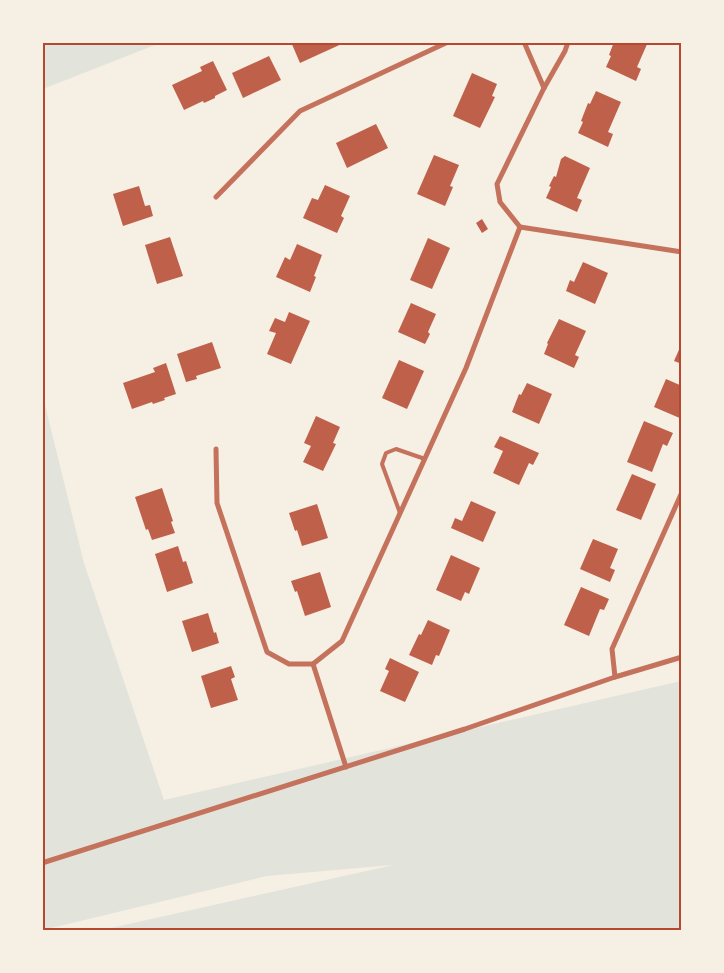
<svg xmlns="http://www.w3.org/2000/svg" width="724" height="973" viewBox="0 0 724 973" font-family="'Space Grotesk',sans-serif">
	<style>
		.green { fill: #e2e4dc }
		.building { fill: #bf614a }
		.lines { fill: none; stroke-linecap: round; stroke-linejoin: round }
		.service { stroke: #c5725c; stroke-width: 4 }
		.minor { stroke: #c5725c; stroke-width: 5 }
		.neatline { fill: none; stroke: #b5482f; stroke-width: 2 }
	</style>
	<rect width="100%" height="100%" fill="#f6efe4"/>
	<g class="green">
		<polygon points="43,42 160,42 160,43 43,89"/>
		<polygon points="42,393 84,563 164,800 681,681 681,930 102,930 393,865 267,876 43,930"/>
	</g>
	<g class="building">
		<polygon points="291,42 346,42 300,63"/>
		<polygon points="614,42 648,42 637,67 641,69 636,81 606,67 611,56 609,55"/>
		<polygon points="269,56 281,80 243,98 232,73"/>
		<polygon points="213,61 227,90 215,96 215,98 204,103 203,101 184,110 172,85 202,71 200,67"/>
		<polygon points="472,73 497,84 492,96 495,97 480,128 453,116"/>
		<polygon points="596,91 621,102 608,132 613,134 608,147 578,133 583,122 581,121 588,103 590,104"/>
		<polygon points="376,124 388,148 347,168 336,143"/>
		<polygon points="434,155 459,165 450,186 453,187 445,206 417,194"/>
		<polygon points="565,156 590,168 577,198 582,200 577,212 546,198 551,187 549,186 554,176 556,177 561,159"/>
		<polygon points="325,185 350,196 341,216 344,218 337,233 303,218 312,198 318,200"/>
		<polygon points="139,186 145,206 150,205 153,216 123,226 113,194"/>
		<polygon points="482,219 488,229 482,233 476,223"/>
		<polygon points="170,237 183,276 157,284 145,245"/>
		<polygon points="428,238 450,248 432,289 410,280"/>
		<polygon points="297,244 322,255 314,276 316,277 310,292 276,277 285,257 290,260"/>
		<polygon points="583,262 608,273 595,304 566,291 570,280 574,282"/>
		<polygon points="411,303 436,314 428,332 430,334 425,344 398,332"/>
		<polygon points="289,312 310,321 291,364 267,354 276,333 269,331 275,318 285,322"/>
		<polygon points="559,319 586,331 575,355 579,357 574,368 544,354 548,344 547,343"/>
		<polygon points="212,342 221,368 196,376 197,379 186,382 177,354"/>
		<polygon points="682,343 682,364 674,361"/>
		<polygon points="399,360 424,371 407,409 382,398"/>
		<polygon points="166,363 176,394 164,398 165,400 153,404 152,402 132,409 123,383 155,372 153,368"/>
		<polygon points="666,379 682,386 682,419 654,407"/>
		<polygon points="527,383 552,394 539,424 512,412 519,394 521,395"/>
		<polygon points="316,416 340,427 333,443 336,444 323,471 303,462 311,446 304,443"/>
		<polygon points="644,421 673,433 667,446 663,444 652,472 627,462"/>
		<polygon points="500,436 539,453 533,465 529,463 519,485 493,473 503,451 494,447"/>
		<polygon points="632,474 656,484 641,520 616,510"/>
		<polygon points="162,488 173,521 171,522 175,533 152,540 148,529 146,530 135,497"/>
		<polygon points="471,501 496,512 483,542 451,528 455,518 462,521"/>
		<polygon points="317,504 328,538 302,546 297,530 295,531 289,513"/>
		<polygon points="593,539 618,549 610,568 615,570 610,582 580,569"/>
		<polygon points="178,546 183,562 186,561 193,583 167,592 155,554"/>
		<polygon points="451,555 480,568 469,594 465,592 461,601 436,590"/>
		<polygon points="320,572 331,607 305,616 297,591 295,592 291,581"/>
		<polygon points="581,587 609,599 604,610 600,609 589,636 564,625"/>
		<polygon points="208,613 214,633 216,632 219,643 192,652 182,621"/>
		<polygon points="428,620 450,630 439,656 436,655 432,665 409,655 419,634 421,635"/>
		<polygon points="390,658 419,672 405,702 380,691 389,671 385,669"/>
		<polygon points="231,666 235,677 231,679 238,700 211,708 201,676"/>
	</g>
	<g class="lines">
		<polyline class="service" points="400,513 382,464 386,453 396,449 425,459"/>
		<g class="minor">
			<polyline points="524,42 544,88"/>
			<polyline points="216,197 300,111 448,42"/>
			<polyline points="520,227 500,202 497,184 544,88 565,51 568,42"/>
			<polyline points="520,227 682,252"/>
			<polyline points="216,449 217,503 267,652 289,664 313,664 342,641 466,368 520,227"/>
			<polyline points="313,664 346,767"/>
			<polyline points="615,677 612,649 682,492"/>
			<polyline points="42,863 465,729 615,677 682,657"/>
		</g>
	</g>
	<rect width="724" height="973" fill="none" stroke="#f6efe4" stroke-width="88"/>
	<rect x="44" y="44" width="636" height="885" class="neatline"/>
</svg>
